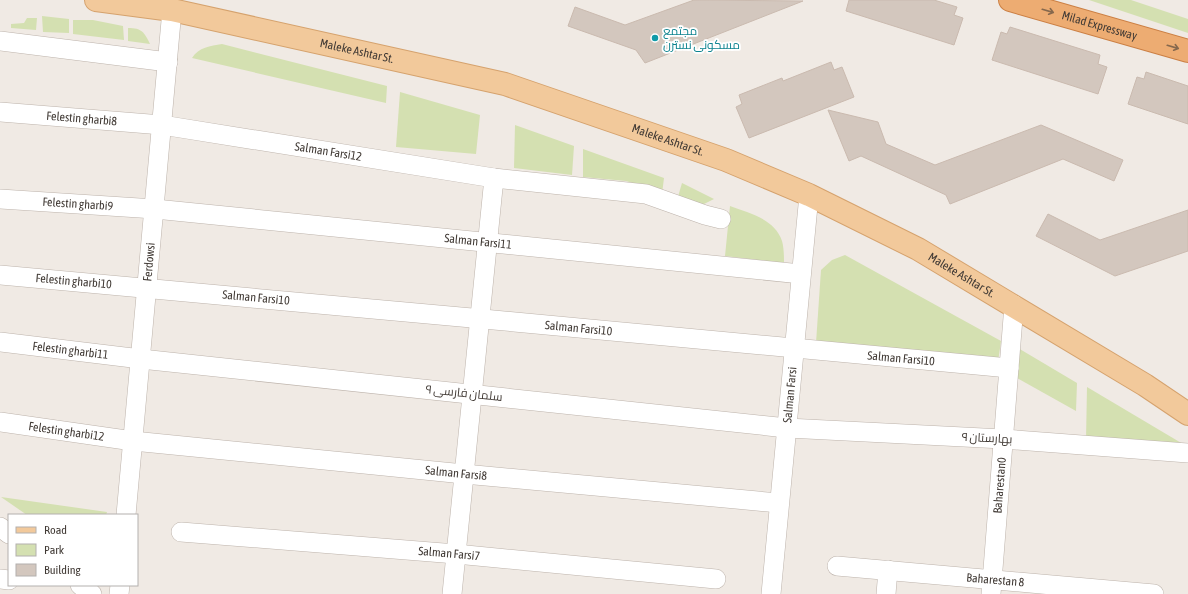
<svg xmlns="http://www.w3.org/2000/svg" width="1188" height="594" viewBox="0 0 1188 594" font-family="'Asap Condensed',Cairo,sans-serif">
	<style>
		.green { fill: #d4e0b1 }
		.building { fill: #d3c7be; stroke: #cabaaf }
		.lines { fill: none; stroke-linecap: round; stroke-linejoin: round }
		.minor-casing { stroke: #bdb3ab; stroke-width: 20 }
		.major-casing { stroke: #d5a26d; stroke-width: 24 }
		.highway-casing { stroke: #cb7f43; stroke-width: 24 }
		.minor { stroke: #fff; stroke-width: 19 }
		.major { stroke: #f2c99b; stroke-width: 22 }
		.highway { stroke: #edac72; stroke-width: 22 }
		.oneway { stroke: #86684d }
		.culture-dot { fill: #0f9aa8; stroke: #fff; stroke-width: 1.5 }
		.labels { text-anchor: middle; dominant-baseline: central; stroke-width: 3.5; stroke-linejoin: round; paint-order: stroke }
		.street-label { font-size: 12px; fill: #413a35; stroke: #fff }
		.culture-label { font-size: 12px; fill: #0d838f; stroke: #fff; text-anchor: start }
	</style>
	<rect width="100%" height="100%" fill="#f0eae4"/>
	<g class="green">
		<polygon points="1089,0 1131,0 1188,19 1188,33"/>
		<polygon points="42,16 69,19 69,33 43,32"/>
		<polygon points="27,18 37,18 36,30 11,28 11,24 24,23"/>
		<polygon points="73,20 93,20 123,26 124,40 73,34"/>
		<path d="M128,28C142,28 144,32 150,44L128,41Z"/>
		<path d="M222,44L387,86L386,103L192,58C199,47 210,46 222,44Z"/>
		<polygon points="400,92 480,115 476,154 396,147"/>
		<polygon points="515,125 574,146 572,175 514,168"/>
		<polygon points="583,149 664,178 662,194 642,186 626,181 583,177"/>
		<polygon points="682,183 714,199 702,205 677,200"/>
		<path d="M730,206C749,213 775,219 782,241C784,248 784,257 784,263L725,256Z"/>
		<polygon points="845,255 1001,341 998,362 816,343 821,270 832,260"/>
		<polygon points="1018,348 1077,383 1076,411 1017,378"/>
		<polygon points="1087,387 1188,447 1086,440"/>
		<polygon points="1,497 107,512 106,515 27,515"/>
	</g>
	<g class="building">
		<polygon points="694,0 803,1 645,63 636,50 568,26 575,7 625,25"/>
		<polygon points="849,0 934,0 957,7 954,15 963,18 954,45 846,11"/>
		<polygon points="1010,27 1100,55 1098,64 1107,67 1098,94 992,60 1001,32 1007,34"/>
		<polygon points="831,62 834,70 842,67 854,97 749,138 736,107 742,104 739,95 782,78 783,81"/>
		<polygon points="1146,72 1188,86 1188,124 1128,104 1137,77 1144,79"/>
		<polygon points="828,110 878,122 886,144 935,165 1041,125 1123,160 1114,181 1063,159 950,204 946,195 861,156 849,161"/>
		<polygon points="1188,210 1188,251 1115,276 1036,236 1048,214 1100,240"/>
	</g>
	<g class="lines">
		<defs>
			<g id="minor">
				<polyline points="0,41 168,62"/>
				<path id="s1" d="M0,112L162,125L494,178L646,194L705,215L721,219"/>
				<path id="s2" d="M0,199L155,209L801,274"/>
				<path id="s3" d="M0,275C337,303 672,339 1009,368"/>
				<path id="s4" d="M0,342L141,359L787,428L1003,439L1188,453"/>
				<path id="s5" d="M0,422L133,441L464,474L779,503"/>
				<path id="s6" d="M126,515L172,10"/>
				<polyline points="0,527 9,534"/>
				<path id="s7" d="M181,532L456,554L716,579"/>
				<path id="s8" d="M837,566L1154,594"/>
				<polyline points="0,579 9,580"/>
				<polyline points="80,585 92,594"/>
				<polyline points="119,594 120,585"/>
				<polyline points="452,594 494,178"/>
				<path id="s9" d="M771,594L809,195"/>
				<polyline points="886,594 888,570"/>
				<path id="s10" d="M991,594L1014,305"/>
			</g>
			<g id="major">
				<path id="s11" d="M96,0L172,10L505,84L726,160L809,195L918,249L1145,385L1188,414"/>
			</g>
			<g id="highway">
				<path id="s12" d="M1010,0L1188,51"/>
			</g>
		</defs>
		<use href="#minor" class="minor-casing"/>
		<use href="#major" class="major-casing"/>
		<use href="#highway" class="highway-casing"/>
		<use href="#minor" class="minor"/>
		<use href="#major" class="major"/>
		<use href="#highway" class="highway"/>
	</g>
	<defs><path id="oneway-shaft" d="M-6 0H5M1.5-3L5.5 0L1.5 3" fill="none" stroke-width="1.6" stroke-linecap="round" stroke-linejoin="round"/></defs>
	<g class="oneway">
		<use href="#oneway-shaft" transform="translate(1048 11) rotate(16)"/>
		<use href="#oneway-shaft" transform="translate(1173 47) rotate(16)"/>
	</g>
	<circle class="culture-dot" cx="655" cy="38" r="4"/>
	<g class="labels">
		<g class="street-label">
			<text stroke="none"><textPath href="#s12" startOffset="93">Milad Expressway</textPath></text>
			<text stroke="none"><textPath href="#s11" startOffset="266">Maleke Ashtar St.</textPath></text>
			<text stroke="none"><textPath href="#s1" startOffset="82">Felestin gharbi8</textPath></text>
			<text stroke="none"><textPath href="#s11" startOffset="590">Maleke Ashtar St.</textPath></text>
			<text stroke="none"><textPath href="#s1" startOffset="331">Salman Farsi12</textPath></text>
			<text stroke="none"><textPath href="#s2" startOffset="78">Felestin gharbi9</textPath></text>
			<text stroke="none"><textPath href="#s2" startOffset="480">Salman Farsi11</textPath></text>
			<text stroke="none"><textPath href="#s6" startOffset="254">Ferdowsi</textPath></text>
			<text stroke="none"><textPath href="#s11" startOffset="914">Maleke Ashtar St.</textPath></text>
			<text stroke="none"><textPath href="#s3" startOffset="74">Felestin gharbi10</textPath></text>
			<text stroke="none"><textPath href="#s3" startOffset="257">Salman Farsi10</textPath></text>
			<text stroke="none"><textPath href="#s3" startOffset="581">Salman Farsi10</textPath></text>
			<text stroke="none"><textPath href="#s4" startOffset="71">Felestin gharbi11</textPath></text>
			<text stroke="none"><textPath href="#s3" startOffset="905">Salman Farsi10</textPath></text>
			<text transform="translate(464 393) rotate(6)">سلمان فارسی ۹</text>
			<text stroke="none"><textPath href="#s9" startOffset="200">Salman Farsi</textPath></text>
			<text stroke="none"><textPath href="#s5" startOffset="67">Felestin gharbi12</textPath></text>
			<text transform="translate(987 438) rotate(3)">بهارستان ۹</text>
			<text stroke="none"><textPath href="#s5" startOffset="459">Salman Farsi8</textPath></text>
			<text stroke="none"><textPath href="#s10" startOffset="109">Baharestan0</textPath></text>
			<text stroke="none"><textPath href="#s7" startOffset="269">Salman Farsi7</textPath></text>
			<text stroke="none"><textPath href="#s8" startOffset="159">Baharestan 8</textPath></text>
		</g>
		<g class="culture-label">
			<text x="663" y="31">مجتمع<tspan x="663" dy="14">مسکونی نسترن</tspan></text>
		</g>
	</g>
	<rect x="8" y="514" width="130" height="72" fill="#ffffff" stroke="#b3b0ae"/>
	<rect x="16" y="527" width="20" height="6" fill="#f2c99b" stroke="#b3b0ae"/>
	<text x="44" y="534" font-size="12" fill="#413a35">Road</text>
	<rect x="16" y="544" width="20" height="12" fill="#d4e0b1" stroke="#b3b0ae"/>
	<text x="44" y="554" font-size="12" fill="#413a35">Park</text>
	<rect x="16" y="564" width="20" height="12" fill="#d3c7be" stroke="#b3b0ae"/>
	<text x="44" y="574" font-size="12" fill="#413a35">Building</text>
</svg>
